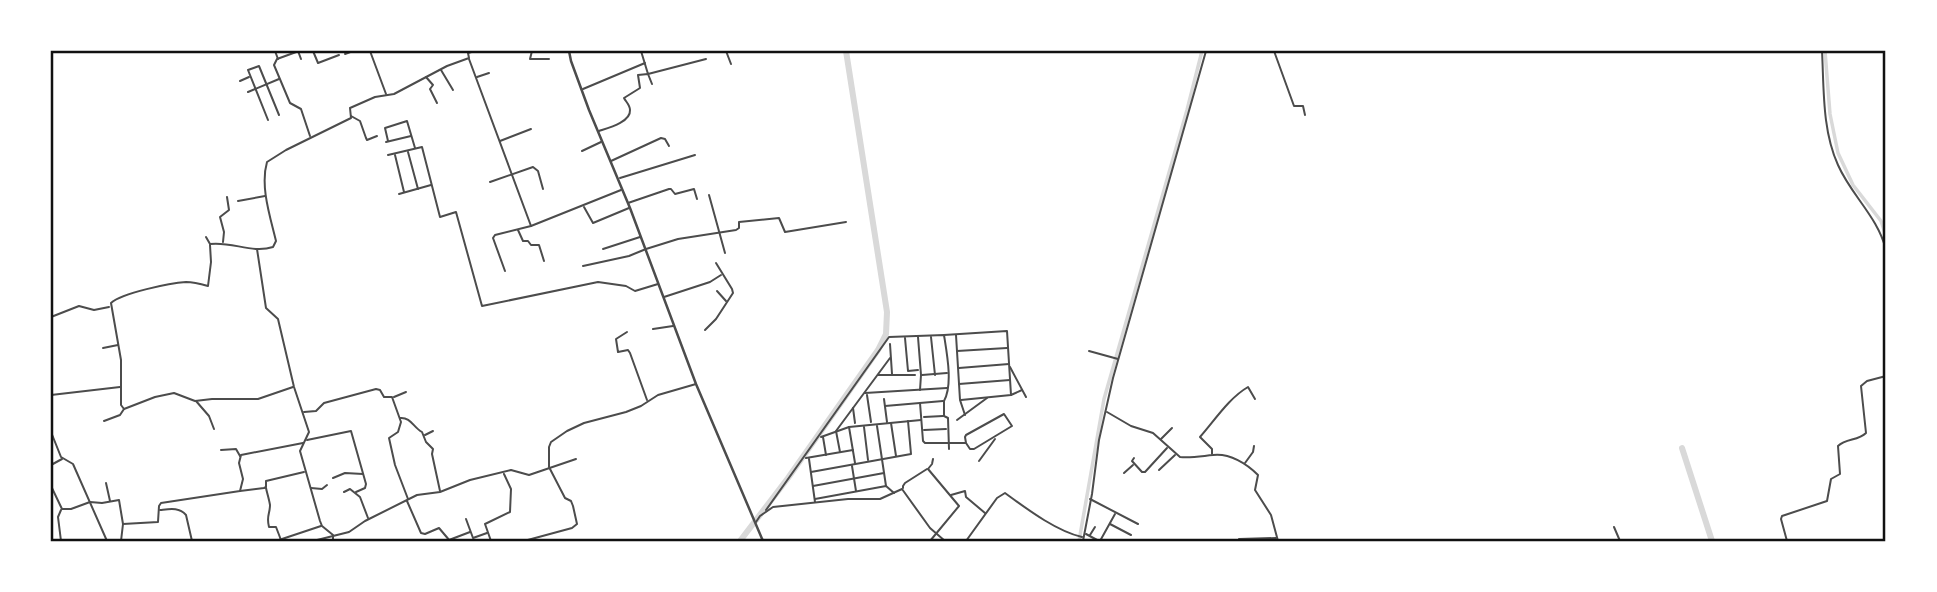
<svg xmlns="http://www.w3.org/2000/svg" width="1937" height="592" viewBox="0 0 1937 592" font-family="'Sofia Sans Condensed',sans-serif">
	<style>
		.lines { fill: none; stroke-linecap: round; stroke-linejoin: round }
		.canal { stroke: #d9d9d9; stroke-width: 3.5 }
		.river { stroke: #d9d9d9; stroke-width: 6 }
		.minor { stroke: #4c4c4c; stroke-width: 2 }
		.tertiary { stroke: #4c4c4c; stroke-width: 2.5 }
		.neatline { fill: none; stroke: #111; stroke-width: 2.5 }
	</style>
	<rect width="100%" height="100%" fill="#fff"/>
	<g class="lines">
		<g class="canal">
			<polyline points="1825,51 1830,114 1838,153 1853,185 1881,221 1886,236"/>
			<polyline points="1079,541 1104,399 1187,110 1202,51"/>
		</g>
		<g class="river">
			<polyline points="1682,448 1712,541"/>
			<polyline points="740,541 788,478 878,350 886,334 887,312 846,51"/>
		</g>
		<g class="minor">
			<polyline points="275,51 278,59"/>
			<polyline points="298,51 301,59"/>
			<polyline points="299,51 277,59 274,65 290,103 301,109 310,136"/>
			<polyline points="313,51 318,63 339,55"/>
			<polyline points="370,51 386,94"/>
			<polyline points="532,51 530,59 549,59"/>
			<polyline points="641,51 648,74 706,59"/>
			<polyline points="707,51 709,52 714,51"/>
			<polyline points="726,51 731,64"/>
			<polyline points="1274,51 1294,106 1303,106 1305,115"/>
			<path d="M1822,51C1824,88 1822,130 1838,165C1851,195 1878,217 1886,250"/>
			<polyline points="345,54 353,51"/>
			<polyline points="469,59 531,226"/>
			<polyline points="441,70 453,90"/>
			<polyline points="426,77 433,85 430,89 437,103"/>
			<polyline points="477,77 489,73"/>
			<polyline points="240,81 249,77"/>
			<polyline points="583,89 645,63"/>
			<polyline points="248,92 279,79"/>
			<polyline points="351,116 360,121 366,138 367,140 377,136"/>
			<polyline points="268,120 248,70 259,66 279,115"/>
			<path d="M599,131C608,128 631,122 630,110C630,105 626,102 624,98L640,88L638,75L648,74L652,84"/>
			<polyline points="388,141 385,128 407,121 415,148"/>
			<polyline points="500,141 531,129"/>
			<polyline points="386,142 411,136"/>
			<polyline points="582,151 601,142"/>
			<polyline points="408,152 418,189"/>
			<polyline points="388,155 422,147 440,217 456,212 482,306 598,282 626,286 635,291 658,284"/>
			<polyline points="395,155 404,192"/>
			<polyline points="611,161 661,138 665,139 669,146"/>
			<polyline points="620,178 695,155"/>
			<polyline points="490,182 533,167 538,171 543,189"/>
			<polyline points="399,194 431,185"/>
			<polyline points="709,195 725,253"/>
			<polyline points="238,201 265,196"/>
			<polyline points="628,203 669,189 671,189 675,194 694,189 697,199"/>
			<polyline points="584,207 593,223 629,208"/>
			<polyline points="518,230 523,241 528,241 531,245 539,245 544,261"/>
			<path d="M206,237L210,244C232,241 252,254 273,247L276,241C270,216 260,186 267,162L286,150L351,118L350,108L375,97L394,94L447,66L469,58L468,53L475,51"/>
			<polyline points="223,242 224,232 220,217 229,210 227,197"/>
			<polyline points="257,249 266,308 278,319 294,387 309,432 300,451 320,521 322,526 333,535 333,541"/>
			<polyline points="603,249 640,237"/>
			<polyline points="583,266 629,256 646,249 678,239 736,230 739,228 739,222 779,218 785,232 846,222"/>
			<polyline points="505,271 493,238 495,235 531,226 621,190"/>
			<polyline points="717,291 726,301"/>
			<polyline points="664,297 710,282 721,275"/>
			<polyline points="51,317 79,306 94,310 109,307"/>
			<polyline points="653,329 673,326"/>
			<polyline points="705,330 716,319 733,293 732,289 716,263"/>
			<polyline points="627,332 616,339 618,352 628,350 630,353 647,400"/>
			<polyline points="944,335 1007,331 1011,395"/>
			<polyline points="956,335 960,400 965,415"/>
			<polyline points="918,337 921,375 920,390"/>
			<polyline points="931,337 935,375"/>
			<polyline points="905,338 908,371 918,370"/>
			<polyline points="890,344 892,374"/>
			<polyline points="103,348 118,345"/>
			<polyline points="957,351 1007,348"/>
			<polyline points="1089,351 1118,359"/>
			<polyline points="1010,367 1026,397"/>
			<polyline points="959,368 1009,364"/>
			<polyline points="878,375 915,375"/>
			<polyline points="922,375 947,373"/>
			<polyline points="959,384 1010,380"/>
			<polyline points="865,393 947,388"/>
			<polyline points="51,395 120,387"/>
			<polyline points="867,395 871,422"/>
			<polyline points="394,397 406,392"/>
			<polyline points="884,399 887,422"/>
			<polyline points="961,400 1011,395 1022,390"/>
			<polyline points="196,401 209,416 214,429"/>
			<polyline points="920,403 923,441 925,443 966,443 970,449 974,449 1012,426 1004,414 966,435 965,437 966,443"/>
			<polyline points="885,406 943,401"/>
			<polyline points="853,408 855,423"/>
			<path d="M124,409L121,405V360L111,303C122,293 170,283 186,282C194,282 201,284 208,286L211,262L210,245"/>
			<polyline points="304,412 316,411 324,403 376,389 380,390 384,397 392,397 401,422 398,432 389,438 395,465 408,499"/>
			<path d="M1107,412L1131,426L1153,433L1180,457C1192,458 1202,456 1213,455C1230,453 1247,464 1258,475L1255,490L1271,515L1278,541"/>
			<polyline points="924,417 943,416"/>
			<path d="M400,418C411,417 413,427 422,432L426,442L433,449L432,454L440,491"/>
			<polyline points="957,420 987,398"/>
			<polyline points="104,421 120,415 124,409 155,397 174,393 195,401 212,399 258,399 293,387"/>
			<polyline points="891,423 896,456"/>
			<polyline points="877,426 886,486"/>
			<polyline points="849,427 855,463"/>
			<polyline points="864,427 868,460"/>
			<polyline points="924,430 946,429"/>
			<polyline points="51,432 61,457 73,464 107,541"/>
			<polyline points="425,435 433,431"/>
			<polyline points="821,437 849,427 921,420"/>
			<polyline points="823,437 826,455"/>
			<polyline points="1161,439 1172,428"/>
			<polyline points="307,440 351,431 366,484 365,488 356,492"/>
			<polyline points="221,450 236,449 240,456"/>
			<polyline points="840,452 836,431 890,358"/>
			<path d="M1212,454V449L1200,437C1215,420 1229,398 1248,387L1255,399"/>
			<polyline points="806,458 853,450"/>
			<polyline points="1134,458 1132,461 1142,472 1145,472 1167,448"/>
			<polyline points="809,459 815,502"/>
			<polyline points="979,461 995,439"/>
			<polyline points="1245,463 1253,452 1254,446"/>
			<polyline points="51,465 62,459"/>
			<polyline points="852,466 856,491"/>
			<polyline points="1159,470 1175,455"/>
			<polyline points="811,472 911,454 908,421"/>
			<polyline points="1124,473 1133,465"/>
			<polyline points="333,478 345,473 363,474"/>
			<polyline points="106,483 110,501"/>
			<polyline points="51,486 62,509 71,509 90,502 102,503 119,500 123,524 121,541"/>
			<polyline points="813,486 884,473"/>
			<path d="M266,488C267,493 269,499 270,505C270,514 266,516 269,527H276L281,540"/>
			<polyline points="311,488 322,489 327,485"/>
			<polyline points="903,488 903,486 905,483 927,469"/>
			<polyline points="240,491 264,488 266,487 266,481 304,472"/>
			<polyline points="344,492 350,489 360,497 368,518"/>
			<polyline points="951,495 965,491 966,497 985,513"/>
			<polyline points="815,499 886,486 894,493"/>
			<polyline points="1090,499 1138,524"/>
			<polyline points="407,501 421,533 425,534 439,528 450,541"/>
			<polyline points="61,510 58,517 61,541"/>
			<path d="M160,510C170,509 179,507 186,515L192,541"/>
			<path d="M766,510L889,337L944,335C947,354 953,385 944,401V416L948,418L949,449"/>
			<polyline points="466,519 473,538 487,533"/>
			<polyline points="756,522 760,516 773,507 848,499 880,499 902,489 930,528 945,541"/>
			<polyline points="123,524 158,522 159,506 161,503 240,491 243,479 239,463 241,455 303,443"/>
			<polyline points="1110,524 1131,535"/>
			<polyline points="1614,527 1620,541"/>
			<polyline points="1086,534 1099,541"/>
			<polyline points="1090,535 1095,527"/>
			<polyline points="1239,539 1276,538"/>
			<polyline points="449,540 470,532"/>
			<polyline points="276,541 321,526"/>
			<polyline points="313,541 349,532 365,521 417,495 440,492 470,480 511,470 529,475 576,459"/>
			<polyline points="491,541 485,524 510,512 511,489 504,474"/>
			<polyline points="524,541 572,528 577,524 573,506 571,501 565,498 549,467 549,447 551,442 567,431 584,423 626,412 641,406 658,395 696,384"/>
			<polyline points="930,541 959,506 928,469 932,464 933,459"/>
			<path d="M966,541L997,498L1005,493C1027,509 1056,531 1082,537"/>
			<polyline points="1083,541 1092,494 1099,440 1113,378 1206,51"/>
			<polyline points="1100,541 1115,514"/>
			<polyline points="1116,541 1117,540"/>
			<path d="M1787,541L1781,519L1782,516L1827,501L1831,479L1840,474L1838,446C1846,438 1858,441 1866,433L1861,386L1867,381L1886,376"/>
		</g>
		<polyline class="tertiary" points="569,51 571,61 589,110 630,208 696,384 763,541"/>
	</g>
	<rect width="1937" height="592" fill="none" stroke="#ffffff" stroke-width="105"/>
	<rect x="52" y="52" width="1832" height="488" class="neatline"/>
</svg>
